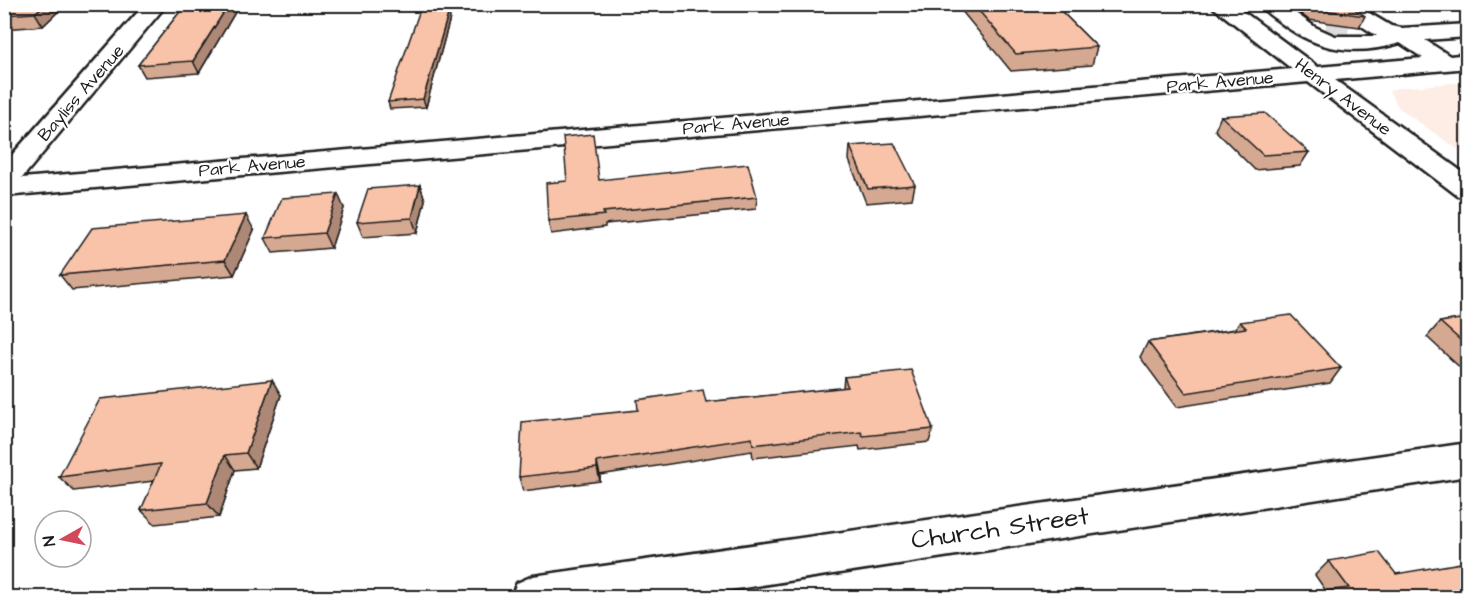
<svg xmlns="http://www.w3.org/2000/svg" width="1472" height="602" viewBox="0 0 1472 602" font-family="'Architects Daughter',sans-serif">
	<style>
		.built { fill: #fdede5 }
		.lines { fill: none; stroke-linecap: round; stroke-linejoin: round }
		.minor-tunnel { stroke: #ddd; stroke-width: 23; stroke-dasharray: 23 11; stroke-linecap: butt }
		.minor-casing { stroke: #1c1c1c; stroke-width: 5 }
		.minor { fill: #fff; fill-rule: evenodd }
		.wall { fill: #d5a891; stroke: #1c1c1c; stroke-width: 1.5 }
		.shaded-wall { fill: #ae8876; stroke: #1c1c1c; stroke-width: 1.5 }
		.building { fill: #f8c3a9; stroke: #1c1c1c; stroke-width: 1.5 }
		.labels { text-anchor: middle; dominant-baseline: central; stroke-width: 4.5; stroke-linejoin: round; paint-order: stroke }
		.far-street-label { font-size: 18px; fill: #1c1c1c; stroke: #fff }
		.near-street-label { font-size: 26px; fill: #1c1c1c; stroke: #fff }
	</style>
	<rect width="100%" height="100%" fill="#fff"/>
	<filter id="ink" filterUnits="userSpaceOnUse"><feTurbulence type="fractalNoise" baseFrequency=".0167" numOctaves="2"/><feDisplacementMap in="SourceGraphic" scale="12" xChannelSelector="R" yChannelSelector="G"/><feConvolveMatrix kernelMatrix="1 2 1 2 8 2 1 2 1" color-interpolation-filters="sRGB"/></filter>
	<g filter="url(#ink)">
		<polygon class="built" points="1467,82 1467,156 1399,108 1389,91 1397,88"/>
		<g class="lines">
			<polyline class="minor-tunnel" points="1326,25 1360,30"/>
			<defs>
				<g id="minor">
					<path d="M145,4H167L22,178L1292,69L1209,4H1233L1318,67L1423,58L1400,43C1355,56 1318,51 1281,23C1273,17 1264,12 1259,4H1283L1315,27L1335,36H1377L1328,4H1354L1391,26L1402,28L1468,24V37L1425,40L1450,56L1468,54V68L1335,80L1468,176V198L1458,196L1308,82L4,196V164Z"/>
					<polygon points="1468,443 1468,476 678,598 510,598 517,583 533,576"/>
				</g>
			</defs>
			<use href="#minor" class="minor-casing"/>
			<use href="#minor" class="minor"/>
		</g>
		<g class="wall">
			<polygon points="4,4 66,4 43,26 4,29"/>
			<polygon points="186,4 240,4 199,73 145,77 138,65"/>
			<polygon points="956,4 1054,4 1097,47 1092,65 1011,71"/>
			<polygon points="1298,4 1347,4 1365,16 1359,27 1309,20 1301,14"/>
			<polygon points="1359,4 1434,4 1432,8 1372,12"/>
			<polygon points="450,18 426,107 390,109 388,102"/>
			<polygon points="1221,116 1309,152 1300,166 1255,170 1215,130"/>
			<polygon points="850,146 915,185 912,199 866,203 849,160"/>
			<polygon points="599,180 757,197 756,209 605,224 605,227 551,234 548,221"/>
			<polygon points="420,185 425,200 417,233 363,237 357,222"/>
			<polygon points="344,208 331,248 273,253 265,238"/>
			<polygon points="254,230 234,275 72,290 60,275"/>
			<polygon points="1467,318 1467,374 1427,337 1440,322"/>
			<polygon points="1240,322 1341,368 1330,383 1177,407 1140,357 1148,342 1235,329"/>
			<polygon points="844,377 933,429 929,442 860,450 859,446 753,458 752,451 600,475 600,481 523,491 519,477 706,402 843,388"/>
			<polygon points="281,395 256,468 235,470 219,517 155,524 141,510 154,481 74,491 59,477"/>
			<polygon points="1329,561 1396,574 1467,597 1326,591 1315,575"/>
		</g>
		<g class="shaded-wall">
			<polygon points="45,4 66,4 43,26 35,13"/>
			<polygon points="229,4 240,4 199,73 193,61"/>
			<polygon points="449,11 450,18 426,107 423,99"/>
			<polygon points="420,185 425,200 417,233 412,218"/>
			<polygon points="338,194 344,208 331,248 324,233"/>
			<polygon points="246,215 254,230 234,275 225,260"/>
			<polygon points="272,380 281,395 256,468 246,453"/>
			<polygon points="225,455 235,470 219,517 207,503"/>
			<polygon points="597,462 600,475 600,481 597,468"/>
		</g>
		<g class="building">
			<polygon points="4,4 45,4 35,13 4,15"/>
			<polygon points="186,4 229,4 193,61 138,65"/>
			<polygon points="422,4 426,4 449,11 423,99 388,102"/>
			<polygon points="973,4 1054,4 1097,47 1016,54"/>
			<polygon points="1308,4 1347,4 1365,16 1315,9"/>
			<polygon points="1265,113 1309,152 1263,155 1221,116"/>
			<polygon points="593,134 599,180 748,164 757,197 603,212 604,215 548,221 546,183 567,181 563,137"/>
			<polygon points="894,143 915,185 868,189 850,146"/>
			<polygon points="420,185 412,218 357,222 368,189"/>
			<polygon points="338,194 324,233 265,238 282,198"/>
			<polygon points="246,215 225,260 60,275 92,228"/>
			<polygon points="1291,315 1341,368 1186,393 1148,342 1246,328 1240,322"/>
			<polygon points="1467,318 1467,346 1440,322"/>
			<polygon points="911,370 933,429 863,436 861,432 753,445 752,438 597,462 597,468 519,477 522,422 638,410 637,400 703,390 706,402 848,387 844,377"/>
			<polygon points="272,380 246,453 225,455 207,503 141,510 161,464 59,477 100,399"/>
			<polygon points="1379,552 1396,574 1467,562 1467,597 1280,597 1349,588 1329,561"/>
			<polygon points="1155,594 1157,597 1128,597"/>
		</g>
	</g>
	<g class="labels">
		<g class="far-street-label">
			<text transform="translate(1220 82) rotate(-5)">Park Avenue</text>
			<text transform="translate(81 93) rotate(-49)">Bayliss Avenue</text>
			<text transform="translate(1343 97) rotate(37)">Henry Avenue</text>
			<text transform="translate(736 124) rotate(-5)">Park Avenue</text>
			<text transform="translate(252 166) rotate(-5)">Park Avenue</text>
		</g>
		<g class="near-street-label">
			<text transform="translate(1000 528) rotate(-8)">Church Street</text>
		</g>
	</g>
	<rect width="1472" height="602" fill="none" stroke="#fff" stroke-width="24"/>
	<rect x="12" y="12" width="1448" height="578" fill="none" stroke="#1c1c1c" stroke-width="2" filter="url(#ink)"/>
	<g transform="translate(63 539) rotate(261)"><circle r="28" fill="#ffffff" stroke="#a4a4a4" stroke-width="1.5"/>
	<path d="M0-4.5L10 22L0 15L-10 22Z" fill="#d1495b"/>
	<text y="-9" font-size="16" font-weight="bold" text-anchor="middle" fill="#1c1c1c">N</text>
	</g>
</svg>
